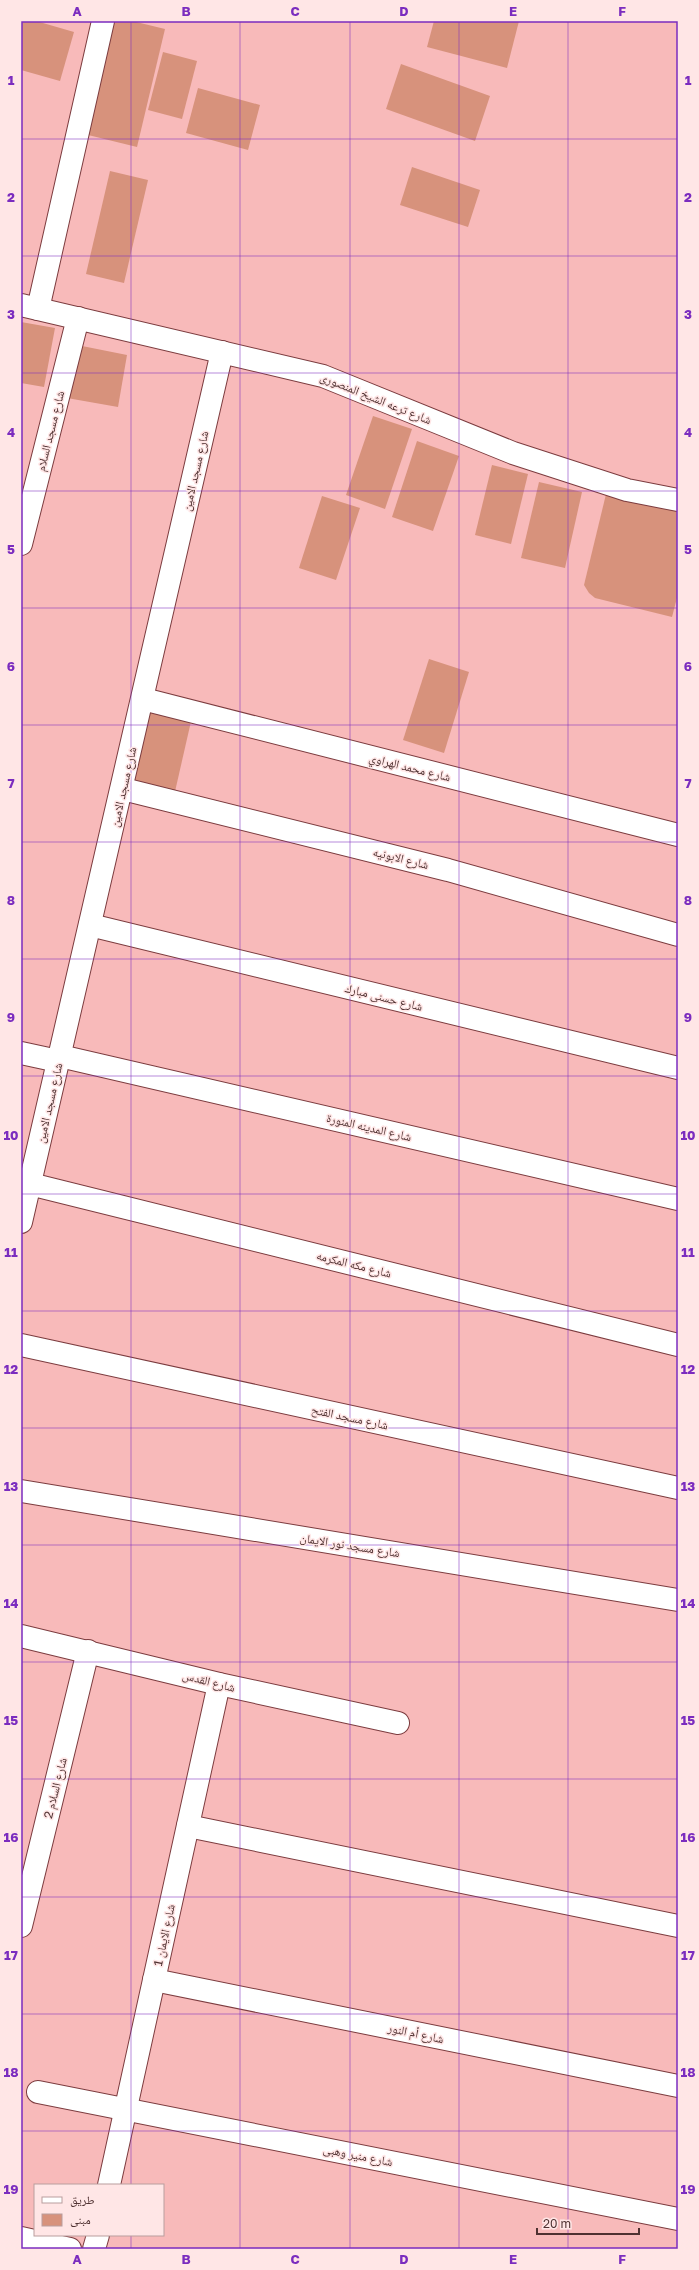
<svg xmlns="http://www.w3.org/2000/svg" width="699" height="2270" viewBox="0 0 699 2270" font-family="'Golos Text','Noto Naskh Arabic',sans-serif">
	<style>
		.building { fill: #d7927c }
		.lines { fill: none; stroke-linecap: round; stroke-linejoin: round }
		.minor-casing { stroke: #7c3c3f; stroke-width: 24 }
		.minor { stroke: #fff; stroke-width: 22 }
		.grid { fill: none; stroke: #7b2cbf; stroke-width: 1; stroke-opacity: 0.55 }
		.labels { text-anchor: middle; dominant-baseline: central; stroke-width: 3; stroke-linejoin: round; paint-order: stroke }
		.street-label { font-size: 12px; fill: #4f3131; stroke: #ffe6e6 }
		.neatline { fill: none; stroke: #7b2cbf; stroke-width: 1.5 }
		.grid-label { font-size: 13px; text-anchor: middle; font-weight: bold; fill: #7b2cbf }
	</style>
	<rect width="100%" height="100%" fill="#f8baba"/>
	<g class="building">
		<polygon points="21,21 36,21 74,32 60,81 21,70"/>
		<polygon points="107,21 132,21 165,29 137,147 80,133"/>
		<polygon points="434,21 519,21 507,68 427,47"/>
		<polygon points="163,52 197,61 182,119 148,110"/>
		<polygon points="401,64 490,96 475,141 386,109"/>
		<polygon points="198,88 260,105 248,150 186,133"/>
		<polygon points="412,167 480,190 468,227 400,205"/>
		<polygon points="110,171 148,180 124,283 86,274"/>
		<polygon points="21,322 55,328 44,387 21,383"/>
		<polygon points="77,345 127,355 118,407 67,398"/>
		<polygon points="373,416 412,429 385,509 346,495"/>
		<polygon points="417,441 459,456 433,531 392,517"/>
		<polygon points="492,465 528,474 511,544 475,535"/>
		<polygon points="539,482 582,492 565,568 521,558"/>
		<polygon points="607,490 678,507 678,594 672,617 595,598 589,593 584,585"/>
		<polygon points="322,496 360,508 336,580 299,568"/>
		<polygon points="429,659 469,672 444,753 403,740"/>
		<polygon points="148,707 192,717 174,796 129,786"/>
	</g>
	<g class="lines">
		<defs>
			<g id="minor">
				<polyline points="21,305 323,376 513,453 627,490 678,500"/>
				<polyline points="38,309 103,21"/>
				<polyline points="21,544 78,318"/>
				<polyline points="143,699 678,835"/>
				<polyline points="123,789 448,870 678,935"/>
				<polyline points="90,925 678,1068"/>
				<polyline points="21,1053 58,1061"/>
				<polyline points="60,1056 678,1199"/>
				<polyline points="30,1184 678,1345"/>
				<polyline points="21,1222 222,352"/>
				<polyline points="21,1345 678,1488"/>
				<polyline points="21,1491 678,1600"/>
				<polyline points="21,1636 219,1684 398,1723"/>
				<polyline points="188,1826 678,1926"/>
				<polyline points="21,1926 88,1651"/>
				<polyline points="154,1980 678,2086"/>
				<polyline points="38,2092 678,2219"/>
				<polyline points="109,2185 219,1684"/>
				<polyline points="21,2238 70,2249"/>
				<polyline points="94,2249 98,2235"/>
			</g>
		</defs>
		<use href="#minor" class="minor-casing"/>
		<use href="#minor" class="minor"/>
	</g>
	<path class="grid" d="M131,21V2185M240,21V2249M350,21V2249M459,21V2249M568,21V2249M21,139H678M21,256H678M21,373H678M21,491H678M21,608H678M21,725H678M21,842H678M21,959H678M21,1076H678M21,1194H678M21,1311H678M21,1428H678M21,1545H678M21,1662H678M21,1779H678M21,1897H678M21,2014H678M21,2131H678M131,2235V2249"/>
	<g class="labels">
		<g class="street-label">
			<text transform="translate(376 398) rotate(22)">شارع ترعه الشيخ المنصورى</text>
			<text transform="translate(50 431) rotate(-76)">شارع مسجد السلام</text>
			<text transform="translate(195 471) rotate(-77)">شارع مسجد الامين</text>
			<text transform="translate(410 767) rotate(14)">شارع محمد الهراوي</text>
			<text transform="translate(123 787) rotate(-77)">شارع مسجد الامين</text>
			<text transform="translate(401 858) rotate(14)">شارع الابونيه</text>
			<text transform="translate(384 997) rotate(14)">شارع حسنى مبارك</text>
			<text transform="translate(49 1103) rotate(-77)">شارع مسجد الامين</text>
			<text transform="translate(369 1127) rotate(13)">شارع المدينه المنورة</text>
			<text transform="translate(354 1264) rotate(14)">شارع مكه المكرمه</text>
			<text transform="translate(350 1417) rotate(12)">شارع مسجد الفتح</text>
			<text transform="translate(350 1545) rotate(9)">شارع مسجد نور الايمان</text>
			<text transform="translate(209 1681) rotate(14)">شارع القدس</text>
			<text transform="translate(55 1788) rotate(-76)">شارع السلام 2</text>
			<text transform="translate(164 1935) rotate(-78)">شارع الايمان 1</text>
			<text transform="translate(416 2033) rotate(12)">شارع أم النور</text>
			<text transform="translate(358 2155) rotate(11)">شارع منير وهبى</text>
		</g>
	</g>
	<rect width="699" height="2270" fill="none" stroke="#ffe6e6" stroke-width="44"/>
	<rect x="34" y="2184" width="130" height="52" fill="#ffe6e6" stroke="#b99e9e"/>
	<rect x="42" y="2197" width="20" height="6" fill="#ffffff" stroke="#b99e9e"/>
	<text x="70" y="2204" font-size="12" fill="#4f3131">طريق</text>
	<rect x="42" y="2214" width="20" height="12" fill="#d7927c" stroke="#b99e9e"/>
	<text x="70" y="2224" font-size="12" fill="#4f3131">مبنى</text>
	<path d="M537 2228v6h102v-6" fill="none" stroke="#4f3131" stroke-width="2"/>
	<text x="543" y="2228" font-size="12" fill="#4f3131" stroke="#ffe6e6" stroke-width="3" paint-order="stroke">20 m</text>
	<rect x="22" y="22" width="655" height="2226" class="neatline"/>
	<g class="grid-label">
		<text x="77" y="16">A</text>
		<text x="186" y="16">B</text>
		<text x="295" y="16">C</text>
		<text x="404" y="16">D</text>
		<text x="513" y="16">E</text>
		<text x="622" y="16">F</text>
		<text x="11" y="85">1</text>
		<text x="688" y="85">1</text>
		<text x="11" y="202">2</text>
		<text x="688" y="202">2</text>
		<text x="11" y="319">3</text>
		<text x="688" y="319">3</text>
		<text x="11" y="437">4</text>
		<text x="688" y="437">4</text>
		<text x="11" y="554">5</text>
		<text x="688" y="554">5</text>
		<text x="11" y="671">6</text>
		<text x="688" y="671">6</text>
		<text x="11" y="788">7</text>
		<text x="688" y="788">7</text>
		<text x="11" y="905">8</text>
		<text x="688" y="905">8</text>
		<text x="11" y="1022">9</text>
		<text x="688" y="1022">9</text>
		<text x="11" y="1140">10</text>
		<text x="688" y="1140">10</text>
		<text x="11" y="1257">11</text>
		<text x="688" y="1257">11</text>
		<text x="11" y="1374">12</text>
		<text x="688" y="1374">12</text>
		<text x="11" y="1491">13</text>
		<text x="688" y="1491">13</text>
		<text x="11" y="1608">14</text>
		<text x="688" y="1608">14</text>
		<text x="11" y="1725">15</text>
		<text x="688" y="1725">15</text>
		<text x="11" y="1842">16</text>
		<text x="688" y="1842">16</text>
		<text x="11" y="1960">17</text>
		<text x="688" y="1960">17</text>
		<text x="11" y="2077">18</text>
		<text x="688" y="2077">18</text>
		<text x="11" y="2194">19</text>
		<text x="688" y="2194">19</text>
		<text x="77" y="2264">A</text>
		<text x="186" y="2264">B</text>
		<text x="295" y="2264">C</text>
		<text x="404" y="2264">D</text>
		<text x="513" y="2264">E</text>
		<text x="622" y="2264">F</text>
	</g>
</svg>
